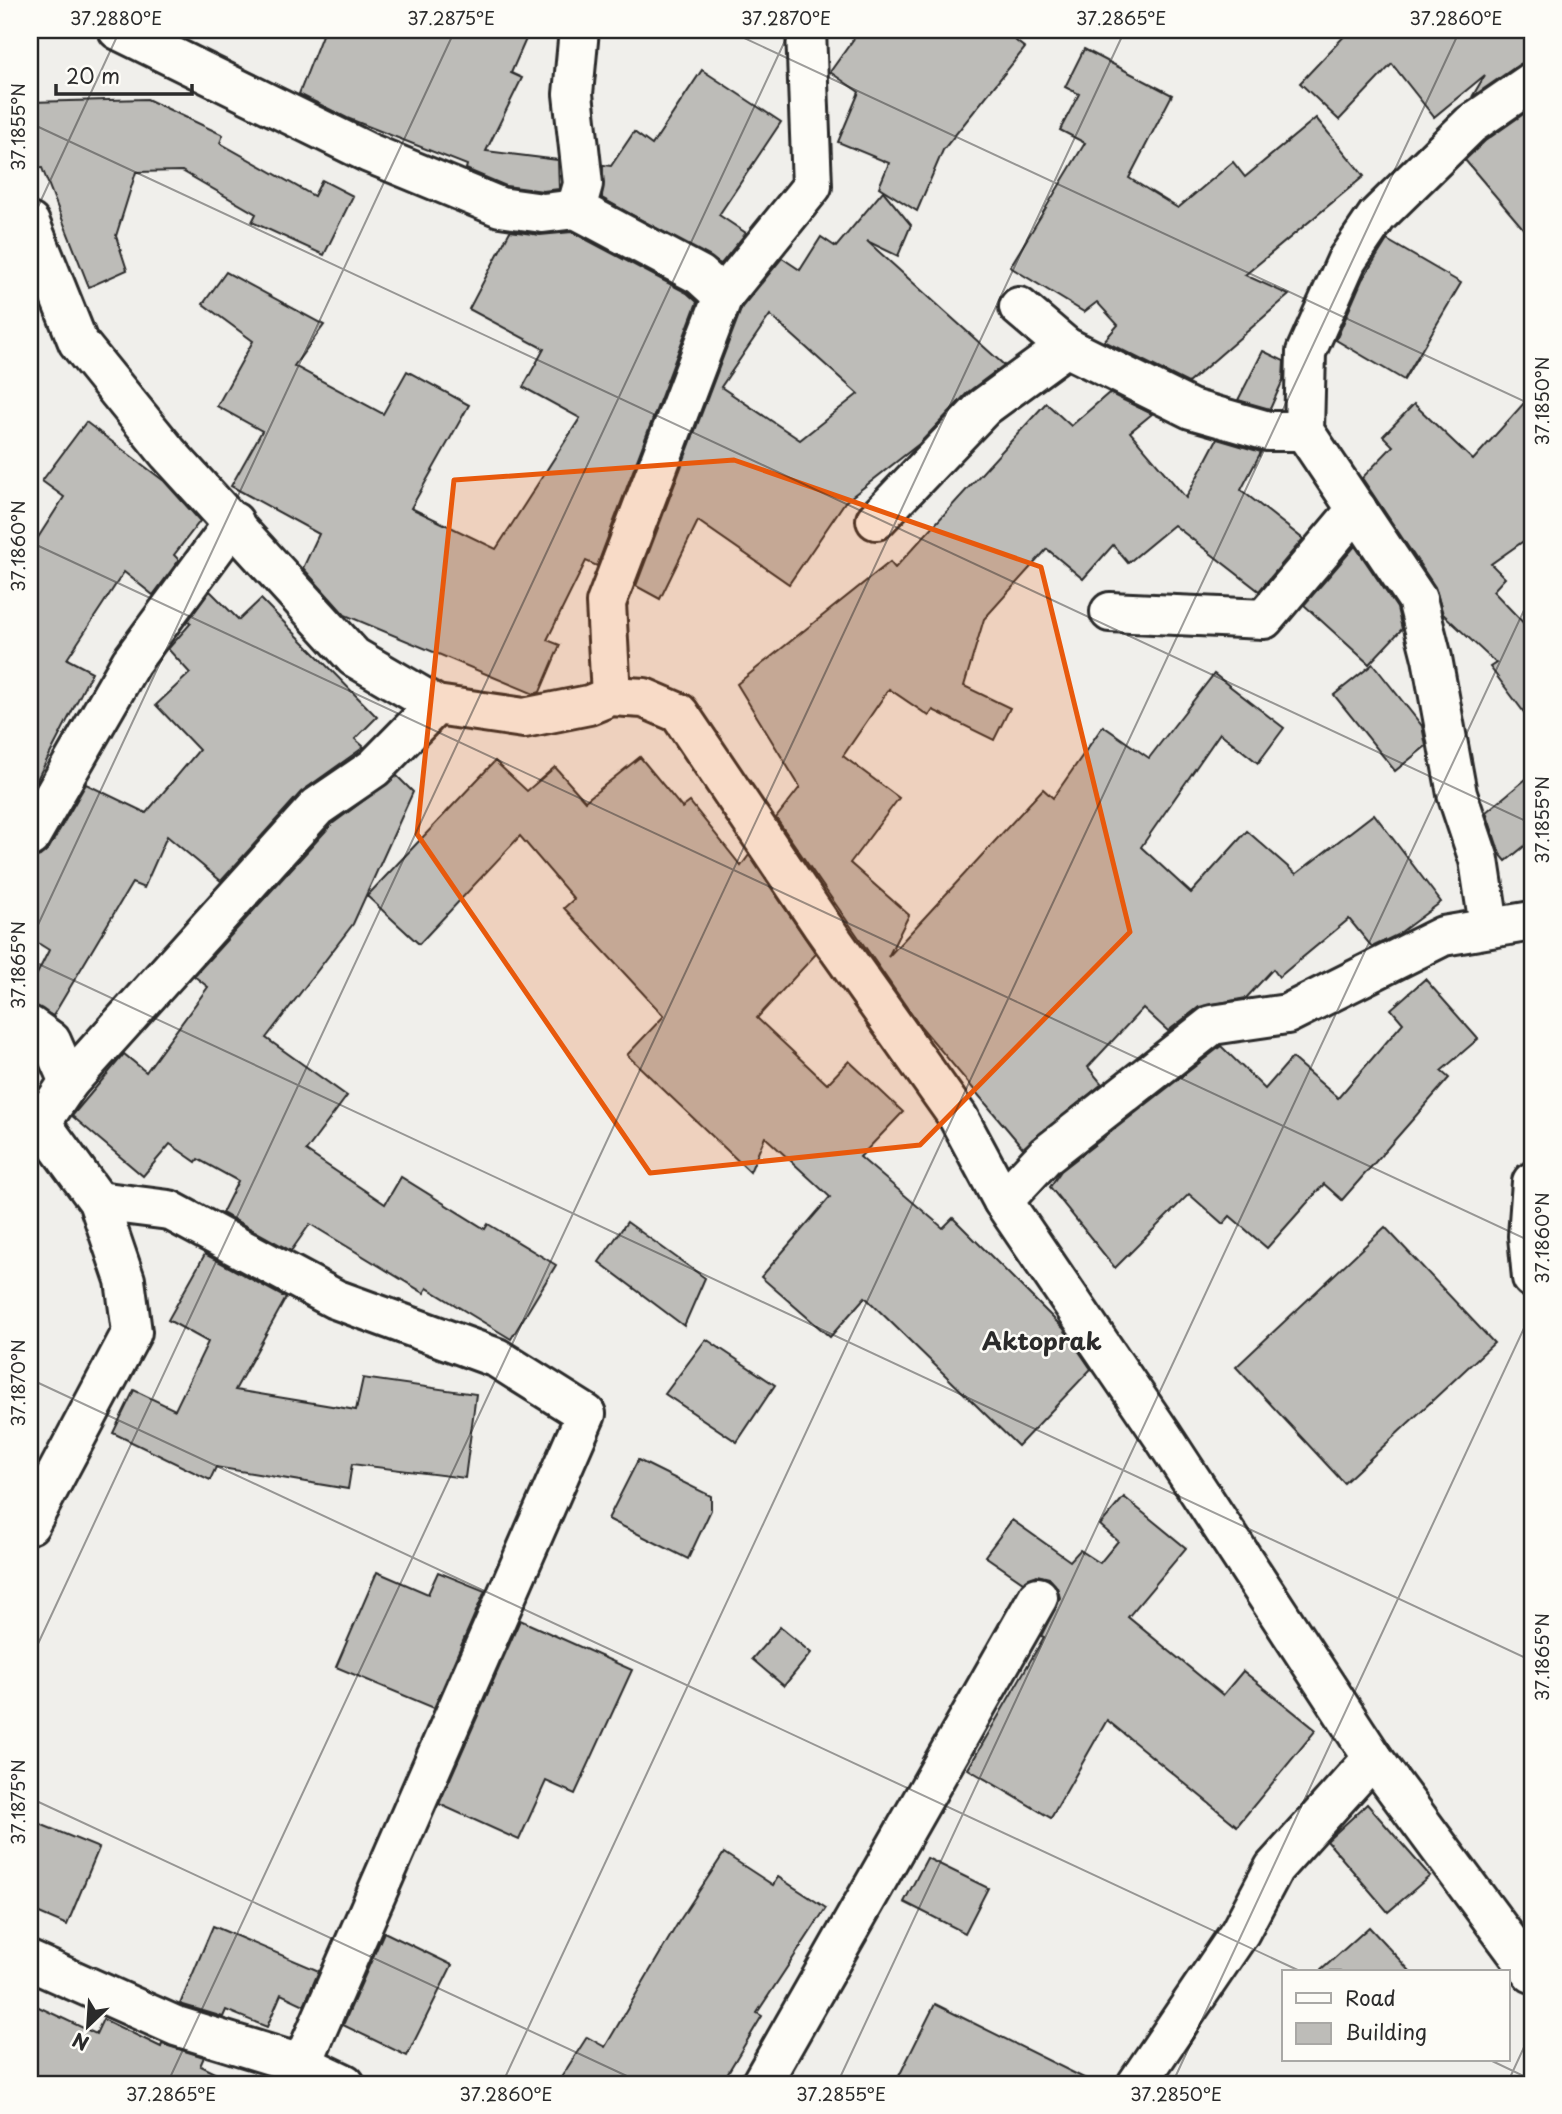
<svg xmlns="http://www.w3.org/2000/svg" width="1562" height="2114" viewBox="0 0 1562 2114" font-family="'Playpen Sans',sans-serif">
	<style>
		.building { fill: #bdbcb8; stroke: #2b2b2b; stroke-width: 2; fill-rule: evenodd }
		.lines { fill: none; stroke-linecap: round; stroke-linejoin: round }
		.minor-casing { stroke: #2b2b2b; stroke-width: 44 }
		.minor { stroke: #fdfcf7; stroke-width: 38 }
		.marked { fill: #e8590c; fill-opacity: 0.2; stroke: #e8590c; stroke-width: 5; stroke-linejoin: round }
		.ticks { fill: none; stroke: #2b2b2b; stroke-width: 2; stroke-opacity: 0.45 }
		.labels { text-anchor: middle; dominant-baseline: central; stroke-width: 5; stroke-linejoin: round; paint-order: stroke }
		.quarter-label { font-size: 24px; font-weight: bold; fill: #2b2b2b; stroke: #fdfcf7 }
		.neatline { fill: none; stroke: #2b2b2b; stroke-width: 2.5 }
		.ticks-label { font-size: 18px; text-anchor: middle; fill: #2b2b2b }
	</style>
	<rect width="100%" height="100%" fill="#f0efeb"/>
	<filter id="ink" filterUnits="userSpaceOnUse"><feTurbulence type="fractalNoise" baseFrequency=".0143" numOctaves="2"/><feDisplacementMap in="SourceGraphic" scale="14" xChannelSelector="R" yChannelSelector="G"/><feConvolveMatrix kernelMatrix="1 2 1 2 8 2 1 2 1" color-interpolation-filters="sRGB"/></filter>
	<g filter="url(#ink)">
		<g class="building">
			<polygon points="324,30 530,30 511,73 522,78 486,151 558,160 559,189 543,191 506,186 466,169 467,165 347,118 299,94"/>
			<polygon points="860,30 1002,30 1025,48 943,150 917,211 879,187 889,163 838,142 859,92 830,72"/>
			<polygon points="1350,30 1532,30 1532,60 1520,64 1472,97 1485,75 1434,117 1392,64 1339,120 1300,83"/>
			<polygon points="1084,49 1172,95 1129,178 1178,208 1233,162 1245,177 1316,118 1364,176 1245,275 1289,295 1188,383 1104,341 1118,325 1097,302 1084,312 1010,267 1085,143 1060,130 1079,94 1065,87"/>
			<polygon points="702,70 781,122 719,215 746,233 721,264 602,198 603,165 611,166 634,132 652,145"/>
			<polygon points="147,99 223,135 220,143 314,196 322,180 353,196 324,255 252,222 256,214 182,171 136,172 116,236 127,270 89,287 42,168 30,168 30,102"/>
			<polygon points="1532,108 1532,239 1465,160 1485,141"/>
			<path d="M883,191L911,225L898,256L867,241L1004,365L968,392L919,444L845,502L789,584L698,521L660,599L636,586L742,307L782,258L800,270L821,237L836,247ZM770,315L858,394L800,440L721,387Z"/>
			<polygon points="510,231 540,235 572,232 687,293 697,302 597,566 586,561 547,640 560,645 540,692 534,694 345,615 303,568 319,534 231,486 262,431 217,406 253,341 203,304 226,272 324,325 294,366 383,414 407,371 469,405 411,508 496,549 580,418 523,387 544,349 469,309"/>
			<polygon points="1387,240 1461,283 1404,380 1336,340 1362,280"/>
			<polygon points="1263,351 1284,361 1283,380 1270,409 1238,400"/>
			<polygon points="1109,393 1152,414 1130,432 1186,498 1217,439 1261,452 1241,490 1303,539 1259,591 1174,525 1128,563 1113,545 1083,579 1047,549 984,619 964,686 1010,708 994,740 933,710 929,716 889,689 843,756 899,798 850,863 909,915 888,957 1043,789 1053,798 1103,726 1149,758 1214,674 1284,728 1258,763 1220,733 1141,847 1191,893 1247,831 1296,874 1374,814 1441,902 1397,935 1372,947 1349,919 1279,977 1273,969 1246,998 1199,1007 1168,1031 1143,1008 1088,1067 1102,1084 1023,1148 917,1022 776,818 800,787 737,684 890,562 895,568 1046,403 1071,426"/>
			<polygon points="1532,394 1532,535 1491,564 1505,578 1493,591 1532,632 1532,723 1490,667 1496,663 1443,614 1435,587 1362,478 1393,446 1383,436 1414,404 1473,460"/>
			<polygon points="86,422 164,481 200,521 174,555 179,560 153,595 124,572 67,659 92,672 30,793 30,550 64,497 42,481"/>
			<polygon points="1355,546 1397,608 1402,629 1369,664 1304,605"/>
			<polygon points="210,591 239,620 261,599 377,717 355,739 364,747 301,792 221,881 167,836 144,888 132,883 53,1016 30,1005 30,988 49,950 30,938 30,859 40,856 49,848 86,784 146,813 199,750 156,705 190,673 168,649 191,623 188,621"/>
			<polygon points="1373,664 1422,726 1426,746 1395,771 1334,695"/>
			<polygon points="640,757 682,808 690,802 741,866 749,855 816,954 757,1018 827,1084 849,1061 903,1112 860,1157 943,1228 953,1218 1063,1328 1091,1369 1018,1446 865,1297 830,1337 761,1277 830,1197 765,1137 750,1172 627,1055 664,1016 564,908 574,899 520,836 419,944 367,896 495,761 527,791 555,767 585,801"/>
			<polygon points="1532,774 1532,840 1506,861 1500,854 1486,812"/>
			<polygon points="397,776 413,792 353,924 266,1038 347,1096 306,1151 385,1204 401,1177 485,1229 488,1224 556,1265 511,1339 427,1288 424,1293 310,1224 291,1251 222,1213 238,1181 198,1159 196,1162 170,1144 143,1176 72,1116 124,1054 146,1072 208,987 194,976 332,824"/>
			<polygon points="1425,979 1478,1039 1441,1071 1449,1078 1342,1200 1324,1184 1267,1248 1230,1216 1223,1224 1189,1194 1115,1268 1050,1187 1061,1171 1221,1046 1265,1089 1292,1058 1338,1098 1403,1023 1391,1009"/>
			<polygon points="627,1222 705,1278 684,1326 599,1262"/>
			<polygon points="1385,1227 1494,1343 1344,1483 1236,1367"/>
			<polygon points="205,1254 286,1298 235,1390 356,1410 363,1378 476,1394 465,1478 352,1464 348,1489 216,1467 210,1480 113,1433 134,1390 175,1410 208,1342 168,1320"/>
			<polygon points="706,1339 775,1385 737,1442 665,1394"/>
			<polygon points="638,1460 711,1496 711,1510 688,1559 608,1519"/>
			<polygon points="1124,1497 1186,1548 1128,1617 1223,1695 1243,1671 1316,1730 1237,1826 1107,1720 1051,1818 968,1769 1044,1637 1041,1636 1060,1598 1057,1587 1049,1578 1037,1575 1023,1582 985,1556 1012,1520 1070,1561 1080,1550 1100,1563 1118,1541 1100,1525"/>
			<polygon points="377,1572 428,1594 438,1572 485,1591 434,1708 336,1667"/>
			<polygon points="520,1620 632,1670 575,1794 546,1781 519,1840 439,1804"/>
			<polygon points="780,1627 811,1653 784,1686 752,1659"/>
			<polygon points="1367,1804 1430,1876 1388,1912 1327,1841"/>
			<polygon points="30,1820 99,1848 67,1925 30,1909"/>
			<polygon points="724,1853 773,1885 778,1877 826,1908 757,2013 762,2016 721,2084 557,2084 587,2037 605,2047 678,1923"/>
			<polygon points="927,1858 988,1888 965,1933 904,1902"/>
			<polygon points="213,1926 319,1971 304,2005 281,1994 267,2027 226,2010 223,2017 180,2004"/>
			<polygon points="1369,1927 1411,1972 1319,1972"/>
			<polygon points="384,1932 452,1965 407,2056 343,2025"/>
			<polygon points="30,2003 96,2034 103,2019 161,2047 162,2044 204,2057 200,2066 237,2084 30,2084"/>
			<polygon points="935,2004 1096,2084 895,2084"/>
		</g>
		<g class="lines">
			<defs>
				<g id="minor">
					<polyline points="118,30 369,153 500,207 543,213 576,209"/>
					<polyline points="579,30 573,94 583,184 576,209 700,275 723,296 812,186 806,30"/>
					<polyline points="30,223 78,342 168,453 354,657 436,705 524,718 589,705 611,696 644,698 679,713 821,924 958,1117 1003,1201 1162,1435 1373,1758 1532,1973"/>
					<polyline points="1019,307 1066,347 1191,409 1268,431 1304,431"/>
					<polyline points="876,520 984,407 1066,347"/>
					<polyline points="1110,612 1264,619 1357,509"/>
					<polyline points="611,696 606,603 723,296"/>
					<polyline points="30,837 131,662 234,522"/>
					<polyline points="1489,926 1479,860 1457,794 1432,658 1417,599 1304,431 1306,352 1347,260 1377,216 1471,124 1532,82"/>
					<polyline points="30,1026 51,1041 69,1082"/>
					<polyline points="30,1124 41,1123 69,1082 317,807 374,768 436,705"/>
					<polyline points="1532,1182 1528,1236 1532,1278"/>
					<polyline points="98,1201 169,1210 335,1299 497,1358 586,1414 309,2048 302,2084"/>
					<polyline points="1003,1201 1046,1155 1212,1025 1287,1014 1443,936 1532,921"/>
					<polyline points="30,1524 132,1332 125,1280 98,1201 41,1123"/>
					<polyline points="30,1961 176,2026 307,2066 345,2084"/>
					<polyline points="761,2084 1038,1597"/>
					<polyline points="1137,2084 1240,1932 1274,1868 1373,1758"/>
				</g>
			</defs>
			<use href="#minor" class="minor-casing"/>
			<use href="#minor" class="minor"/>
		</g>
	</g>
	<path class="marked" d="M734,460L1041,567L1130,932L920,1145L650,1173L417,834L454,480Z"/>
	<path class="ticks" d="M727,30L1532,405M30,123L1532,824M30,224L120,30M30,542L1532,1242M30,942L455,30M30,960L1532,1661M30,1379L1302,1972M30,1661L790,30M30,1798L644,2084M1490,2060L1532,2080M167,2084L1125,30M502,2084L1460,30M837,2084L1532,593M1172,2084L1532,1311M1507,2084L1532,2030"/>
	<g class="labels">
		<g class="quarter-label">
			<text x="1042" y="1340">Aktoprak</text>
		</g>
	</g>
	<rect width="1562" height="2114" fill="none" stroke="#fdfcf7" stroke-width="77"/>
	<rect x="1282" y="1970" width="228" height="91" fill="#fdfcf7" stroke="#a9a8a5" stroke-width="2"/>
	<rect x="1296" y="1993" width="35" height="10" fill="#fdfcf7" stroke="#a9a8a5" stroke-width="2"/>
	<text x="1345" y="2006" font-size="21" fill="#2b2b2b">Road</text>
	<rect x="1296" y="2023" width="35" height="21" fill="#bdbcb8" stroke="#a9a8a5" stroke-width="2"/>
	<text x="1345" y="2040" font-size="21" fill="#2b2b2b">Building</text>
	<g transform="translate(88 2026) rotate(205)" stroke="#fdfcf7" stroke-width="5" paint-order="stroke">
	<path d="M0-5L12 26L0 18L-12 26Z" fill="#2b2b2b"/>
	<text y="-10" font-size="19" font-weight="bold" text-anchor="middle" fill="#2b2b2b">N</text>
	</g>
	<path d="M56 84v10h136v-10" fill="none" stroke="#2b2b2b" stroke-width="3.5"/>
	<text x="66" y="84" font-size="21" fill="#2b2b2b" stroke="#fdfcf7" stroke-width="5" paint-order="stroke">20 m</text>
	<rect x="38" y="38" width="1486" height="2038" class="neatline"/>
	<g class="ticks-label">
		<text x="116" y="25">37.2880°E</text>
		<text x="451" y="25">37.2875°E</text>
		<text x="786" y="25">37.2870°E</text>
		<text x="1121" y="25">37.2865°E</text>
		<text x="1456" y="25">37.2860°E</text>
		<text transform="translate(19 127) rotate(-90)" y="6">37.1855°N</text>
		<text transform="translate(1543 401) rotate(-90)" y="6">37.1850°N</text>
		<text transform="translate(19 546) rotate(-90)" y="6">37.1860°N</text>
		<text transform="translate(1543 820) rotate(-90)" y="6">37.1855°N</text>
		<text transform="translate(19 965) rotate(-90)" y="6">37.1865°N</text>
		<text transform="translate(1543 1238) rotate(-90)" y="6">37.1860°N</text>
		<text transform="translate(19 1383) rotate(-90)" y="6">37.1870°N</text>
		<text transform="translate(1543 1657) rotate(-90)" y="6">37.1865°N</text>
		<text transform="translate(19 1802) rotate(-90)" y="6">37.1875°N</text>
		<text x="171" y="2101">37.2865°E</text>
		<text x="506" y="2101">37.2860°E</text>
		<text x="841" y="2101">37.2855°E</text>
		<text x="1176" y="2101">37.2850°E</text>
	</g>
</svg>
